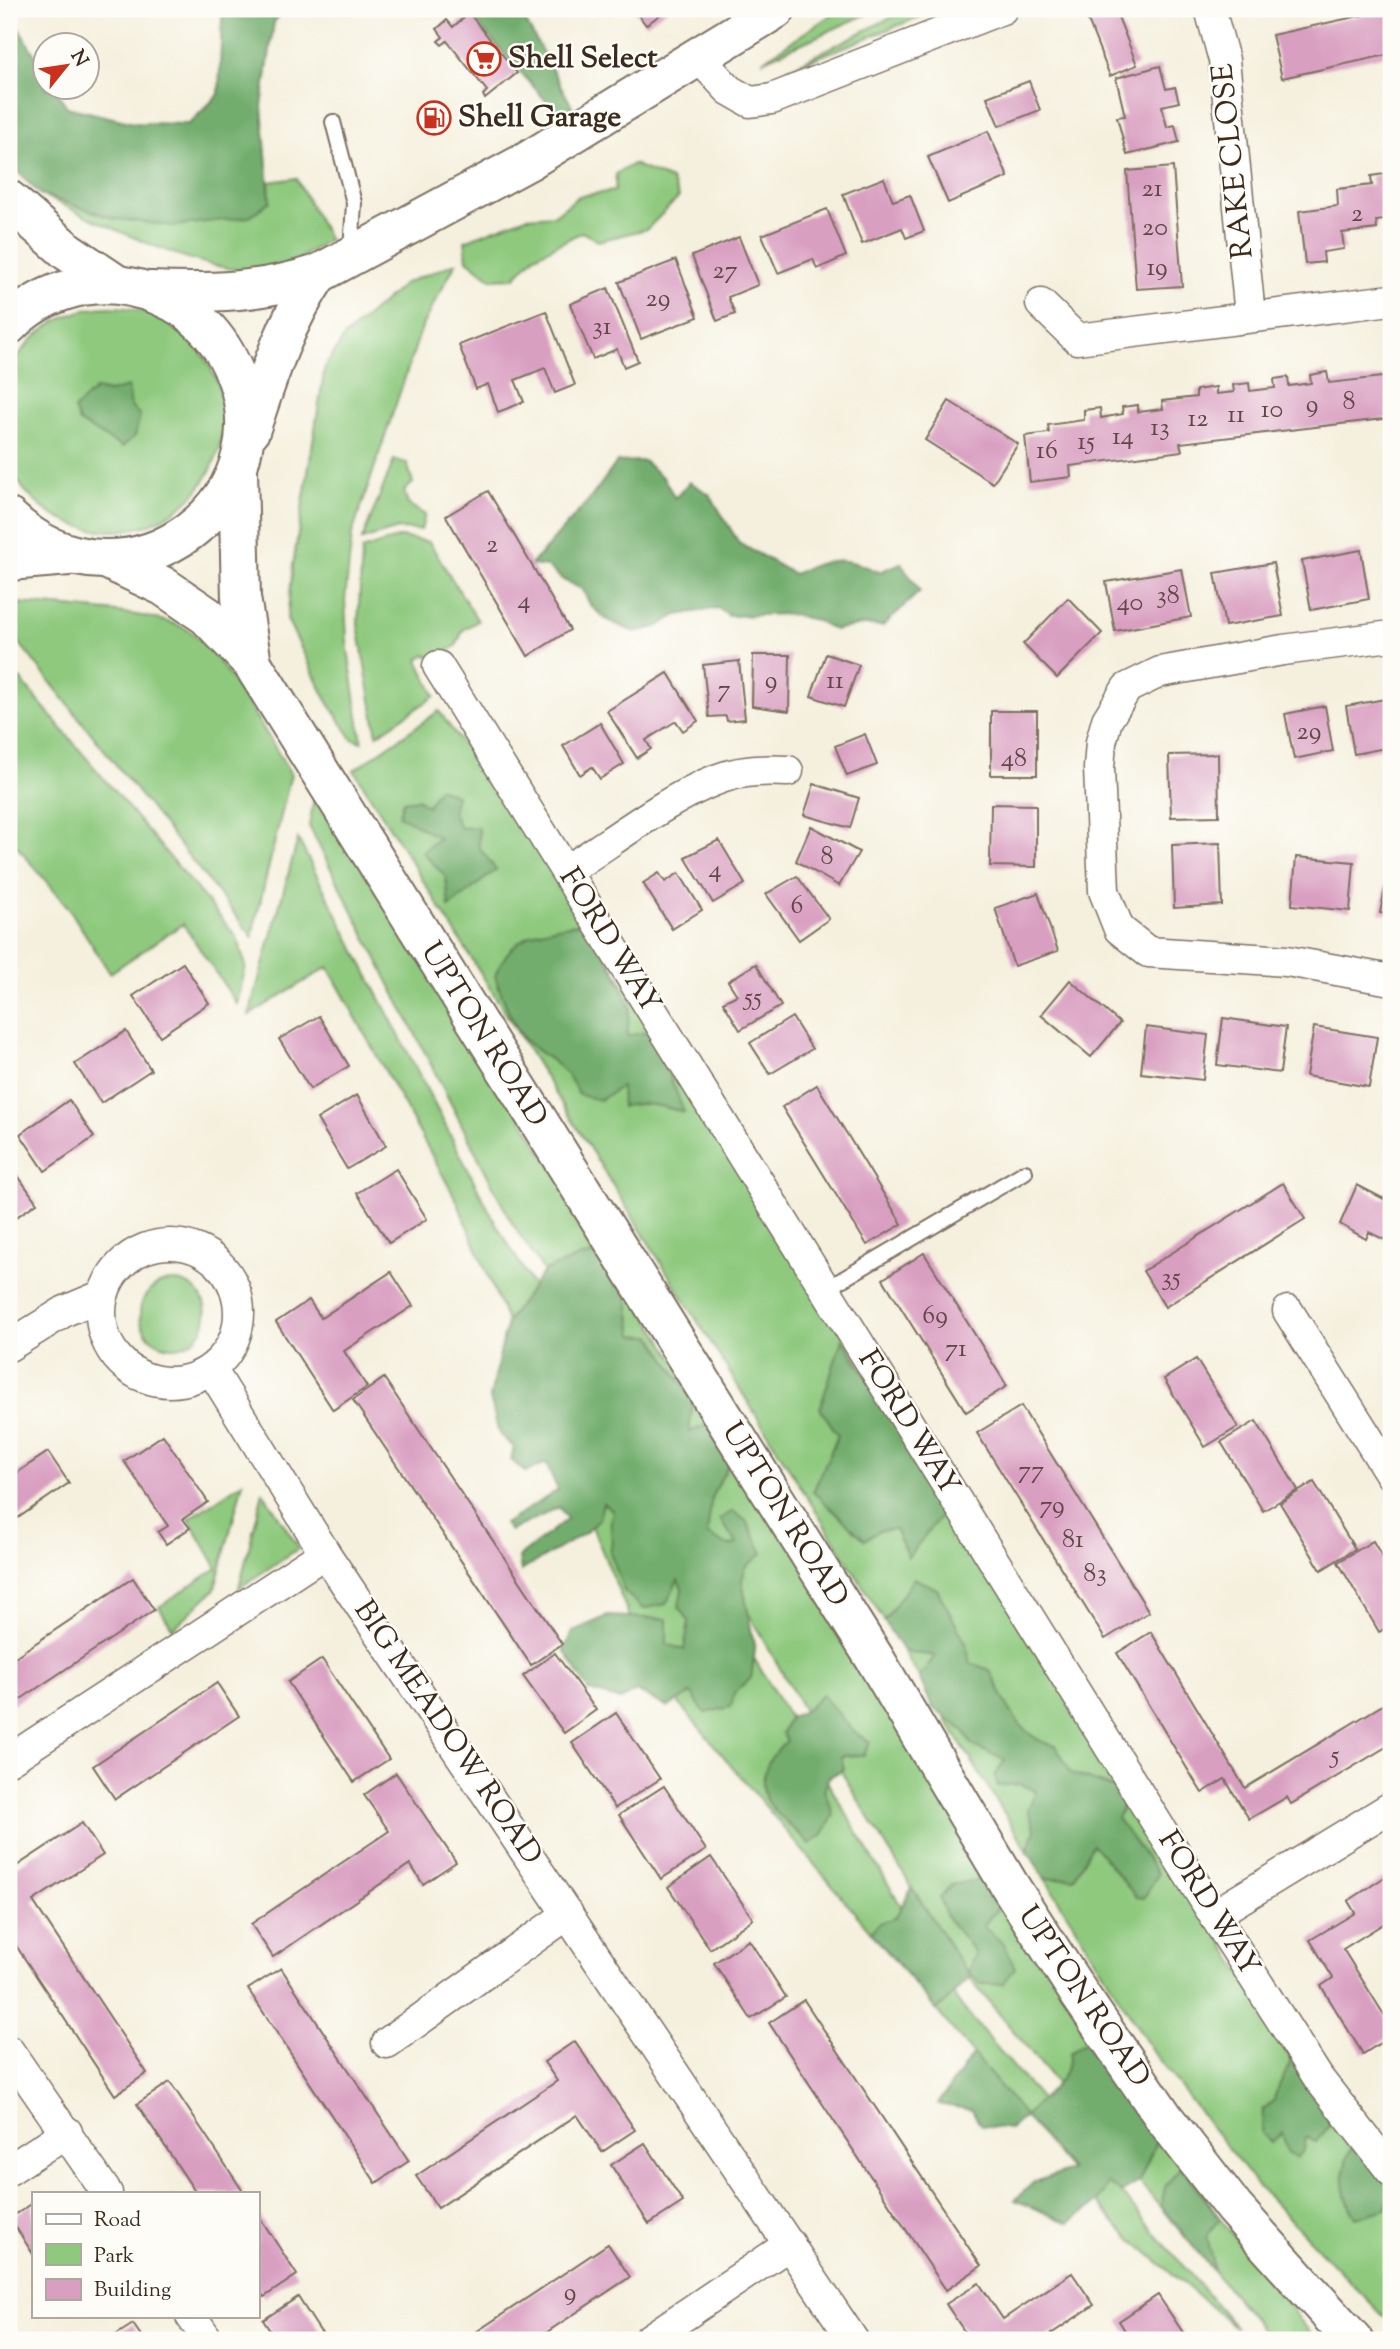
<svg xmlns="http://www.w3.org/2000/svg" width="1400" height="2349" viewBox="0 0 1400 2349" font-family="'Sorts Mill Goudy',serif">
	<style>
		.green { fill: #8ec97e; stroke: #647a4e; stroke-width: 2 }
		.forest { fill: #72ad6d; stroke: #566c46; stroke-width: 2 }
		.building { fill: #d99fc1 }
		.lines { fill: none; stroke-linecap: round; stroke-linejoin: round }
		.service-casing { stroke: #7c6f61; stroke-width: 18 }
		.minor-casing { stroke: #7c6f61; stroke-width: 33 }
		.primary-casing { stroke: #7c6f61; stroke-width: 42 }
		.service { stroke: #fff; stroke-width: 14 }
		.minor { stroke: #fff; stroke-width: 30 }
		.primary { stroke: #fff; stroke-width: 38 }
		.labels { text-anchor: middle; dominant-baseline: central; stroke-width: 5; stroke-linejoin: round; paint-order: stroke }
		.number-label { font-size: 26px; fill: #624747 }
		.poi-label { font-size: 30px; font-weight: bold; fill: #3b2a1e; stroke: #fdfcf7; text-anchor: start }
		.street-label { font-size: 30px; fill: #3b2a1e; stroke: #fdfcf7 }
	</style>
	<rect width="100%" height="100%" fill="#fdfcf7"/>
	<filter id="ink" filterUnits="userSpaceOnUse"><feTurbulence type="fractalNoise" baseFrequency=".0143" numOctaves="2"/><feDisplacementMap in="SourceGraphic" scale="14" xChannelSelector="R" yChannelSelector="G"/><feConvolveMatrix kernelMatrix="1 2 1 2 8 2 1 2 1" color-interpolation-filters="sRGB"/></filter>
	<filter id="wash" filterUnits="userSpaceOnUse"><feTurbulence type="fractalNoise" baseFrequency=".00686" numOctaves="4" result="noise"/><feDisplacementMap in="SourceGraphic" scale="28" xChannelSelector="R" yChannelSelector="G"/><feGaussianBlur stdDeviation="1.57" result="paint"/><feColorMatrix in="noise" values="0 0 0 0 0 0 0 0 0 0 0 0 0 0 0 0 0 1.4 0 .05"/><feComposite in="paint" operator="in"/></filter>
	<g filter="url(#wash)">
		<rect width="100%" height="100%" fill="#f5f0de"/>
		<g class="green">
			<polygon points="840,9 878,9 762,61"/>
			<polygon points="908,9 940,9 786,70"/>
			<polygon points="633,164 671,180 679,197 647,229 598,241 582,232 535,256 514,278 491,279 467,260 465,241 526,217 555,215 579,196 615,191 616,174"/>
			<path d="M296,178L329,240C313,249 290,267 272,270C208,280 98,221 40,194L116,219L270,201L269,182Z"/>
			<polygon points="456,263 423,324 352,534 345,600 347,643 362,742 352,739 326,699 287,619 293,565 325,367 345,336 405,283"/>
			<circle cx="111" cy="419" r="112"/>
			<polygon points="394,460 407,463 413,483 404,491 408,504 425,515 421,530 398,529 362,540"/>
			<polygon points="400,537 429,542 478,621 463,630 456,646 435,658 425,655 418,660 435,696 377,735 358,625 362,550"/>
			<path d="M9,602C53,607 153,610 188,630C218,647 270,741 291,774L252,936L9,630Z"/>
			<polygon points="9,666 237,937 246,966 237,1004 183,924 110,973 68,907 9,837"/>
			<polygon points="439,711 471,756 483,759 1292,2054 1391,2186 1391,2324 1255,2183 1153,2052 354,770"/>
			<polygon points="315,793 1220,2219 1316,2340 1271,2340 975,1985 912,1888 800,1704 619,1385 512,1223 309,826"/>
			<polygon points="298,839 494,1220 958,2002 1237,2329 1120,2229 652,1671 457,1201 328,967 249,1015"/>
			<circle cx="173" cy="1314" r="33"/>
			<polygon points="243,1482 215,1589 173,1629 159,1607 217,1568 189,1519"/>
			<polygon points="263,1492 299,1548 239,1588 239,1587"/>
		</g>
		<g class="forest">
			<polygon points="225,9 285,9 274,22 262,106 270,201 249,217 173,226 116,219 40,194 9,163 9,12 45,72 46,88 55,88 67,107 134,123 189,124 219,94 222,18"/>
			<polygon points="457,9 519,9 575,112 563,120 469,14"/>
			<polygon points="128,387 131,407 140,415 135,436 122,447 79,422 74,409 96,389 109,392"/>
			<path d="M644,461L664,479L675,498L690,482L710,495L739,543L794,574C829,557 843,556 879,572L901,563L920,591L883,626L862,625L834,630L816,620L789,614L729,616L718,608L677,615L657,627L634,632L607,620L591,606L582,589L563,580L548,567L531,565L589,500L617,462Z"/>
			<polygon points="439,788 456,795 453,813 460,828 479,827 479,847 496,870 449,907 446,877 422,852 439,838 399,815 403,801 418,799 427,806"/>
			<path d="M586,923L616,973L630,1007L627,1036L652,1031L684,1112C663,1107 642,1100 622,1107L621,1087L600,1100L579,1095C564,1062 549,1062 526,1041C514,1029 500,992 495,976C511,933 545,927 586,923Z"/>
			<path d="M601,1253L628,1298L633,1335L652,1336L693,1401L689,1432L707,1425L730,1462L712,1496L707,1534L728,1546L737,1544L720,1519L733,1511L746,1521L763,1553L746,1567L742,1580L755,1650L751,1678L735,1692L731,1707L705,1713L691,1693L668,1707L636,1691L621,1700L589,1691L564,1650L573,1631L608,1616L667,1619V1644L684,1650L689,1621L679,1607L682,1589L678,1580L666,1604L643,1609L624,1591L610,1552C615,1539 607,1527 613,1511L603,1503L599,1519L585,1533L521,1571L519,1557L567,1519L559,1507L510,1531L504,1524L558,1490L546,1463L525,1472L511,1460L514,1447L499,1434L490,1398L507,1322L544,1271L579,1257Z"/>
			<polygon points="842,1339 949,1505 908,1557 895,1529 878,1531 865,1540 813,1492 838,1435 820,1408"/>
			<path d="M914,1578L937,1589L966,1643L970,1663L990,1670C1005,1702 1019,1739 1056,1746L1071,1773L1118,1789L1124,1804L1117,1818L1158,1874L1144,1898L1136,1897L1093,1844L1074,1878L1045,1879L1027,1850L1035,1831L1028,1809L1036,1791L1021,1784L998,1786L995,1776L1005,1760L972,1745L964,1731L933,1708L919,1677L935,1656L903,1651L884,1621Z"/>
			<path d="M822,1695L854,1732L870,1742L864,1755L841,1756L844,1769L829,1777L824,1790L834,1815L823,1834L810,1844C797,1831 776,1816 767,1800C756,1780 770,1752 787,1742L782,1733L789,1718L805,1711Z"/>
			<path d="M989,1878L1003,1902L983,1926L1004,1944L1015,1968L1003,1984H981L968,1971L975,1954C962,1931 945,1924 940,1897L951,1885Z"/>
			<polygon points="912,1888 970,1977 937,2011 871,1932 878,1923 895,1918"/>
			<path d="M1091,2038L1159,2135L1139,2182L1122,2192L1108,2184L1097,2202L1069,2223L1015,2200L1034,2182L1071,2170L1025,2116L1010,2129L981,2125L972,2110L938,2104L973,2054L1025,2116C1044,2095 1067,2082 1070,2053Z"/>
			<path d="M1292,2054L1335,2119L1316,2142L1306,2137L1304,2150L1296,2158L1288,2154L1282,2133L1271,2143L1262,2133L1263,2110L1274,2100C1277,2082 1290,2072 1292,2054Z"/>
			<path d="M1357,2139L1391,2186L1386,2209L1356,2218C1340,2193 1339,2164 1357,2139Z"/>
			<polygon points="1181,2166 1220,2219 1207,2234 1214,2272 1161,2207 1165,2187"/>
		</g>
		<g id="blocks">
			<g class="building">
				<polygon points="634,9 668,9 646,25"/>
				<polygon points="1096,9 1115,9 1137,65 1110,76 1085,13"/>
				<polygon points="1391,9 1391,54 1282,78 1272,35"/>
				<polygon points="469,13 517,73 485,99 483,95 487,91 447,41 442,45 438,41 443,37 437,29 447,20 453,27"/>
				<polygon points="1160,66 1166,89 1175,87 1179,102 1162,106 1167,127 1175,125 1179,142 1127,155 1117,117 1125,116 1116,78"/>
				<polygon points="1029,81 1040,110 999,126 987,97"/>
				<polygon points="988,131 1008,177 948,203 928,157"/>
				<polygon points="1173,167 1182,286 1136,289 1127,171"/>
				<polygon points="1391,173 1391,219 1376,221 1377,229 1342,233 1344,249 1323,252 1324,262 1305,264 1299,211 1338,206 1337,189 1372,185 1371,176"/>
				<polygon points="884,178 893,201 910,195 924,231 906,238 902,228 862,244 843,194"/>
				<polygon points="827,209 846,256 817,269 813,259 778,273 762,235"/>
				<polygon points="739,237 758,285 728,297 735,314 717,321 692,256"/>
				<polygon points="676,260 698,317 641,339 619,282"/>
				<polygon points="608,288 638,361 624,367 617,349 593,359 570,304"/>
				<polygon points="546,311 575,385 555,393 545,368 515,380 524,402 498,412 488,384 476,389 459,345"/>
				<polygon points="1327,372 1329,383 1391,376 1391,418 1180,443 1182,451 1070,466 1071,477 1030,482 1025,436 1049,433 1048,425 1084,420 1084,410 1100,408 1101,418 1123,414 1122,407 1138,405 1138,412 1163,409 1162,401 1196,397 1196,390 1216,387 1216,394 1234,392 1233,385 1249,383 1250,391 1275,388 1274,379 1288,377 1289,386 1311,383 1310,375"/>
				<polygon points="949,401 1018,444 993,483 925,440"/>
				<polygon points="488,491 570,630 528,656 446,516"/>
				<polygon points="1361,550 1369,599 1311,610 1302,561"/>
				<polygon points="1273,563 1283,616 1225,626 1215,573"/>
				<polygon points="1182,569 1191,617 1115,631 1106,582"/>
				<polygon points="1068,598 1102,633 1057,678 1023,644"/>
				<polygon points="826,654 859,665 844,707 811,696"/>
				<polygon points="753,655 790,655 789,711 752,706"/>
				<polygon points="739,661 745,719 727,721 726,716 709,717 703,665"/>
				<polygon points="668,673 698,721 683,731 676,721 646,740 651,749 637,758 607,711"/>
				<polygon points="1391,698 1391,747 1354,754 1346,706"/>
				<polygon points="1325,706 1333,751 1294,759 1285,714"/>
				<rect x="991" y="711" width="46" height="64"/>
				<polygon points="600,723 624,764 600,779 592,767 580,775 563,746"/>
				<polygon points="865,734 877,765 847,776 835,746"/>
				<polygon points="1218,754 1219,816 1171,817 1169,755"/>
				<polygon points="814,784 859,798 850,828 804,815"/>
				<polygon points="991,804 1036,805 1036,867 990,866"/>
				<polygon points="811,826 859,852 839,886 796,861"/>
				<polygon points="719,840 745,884 713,903 685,857"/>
				<polygon points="1220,843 1222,905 1174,908 1172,845"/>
				<polygon points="1296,857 1354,862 1350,911 1292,905"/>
				<polygon points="1390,864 1391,864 1391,915 1380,913"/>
				<polygon points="659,873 665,882 679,873 702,910 672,929 643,883"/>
				<polygon points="797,876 829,919 799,940 766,894"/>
				<polygon points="1038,893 1058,951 1014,966 995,908"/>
				<polygon points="183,963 209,1003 160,1036 133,996"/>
				<polygon points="756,964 781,1006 740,1030 723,1002 737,995 728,981"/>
				<polygon points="1070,980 1120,1023 1091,1057 1041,1015"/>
				<polygon points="319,1016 349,1066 310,1089 279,1039"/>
				<polygon points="792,1017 812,1049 770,1074 750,1043"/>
				<polygon points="1223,1018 1286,1027 1280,1073 1217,1065"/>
				<polygon points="1146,1027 1208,1035 1203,1080 1141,1073"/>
				<polygon points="1314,1027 1377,1037 1369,1087 1306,1076"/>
				<polygon points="126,1031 151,1070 101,1103 75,1064"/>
				<polygon points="817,1085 902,1224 867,1245 782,1107"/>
				<polygon points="357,1095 386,1146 347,1169 317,1119"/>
				<polygon points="69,1100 94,1137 45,1171 20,1134"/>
				<polygon points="396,1169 427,1219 389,1243 357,1193"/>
				<polygon points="14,1170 37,1203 9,1222 9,1173"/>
				<polygon points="1283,1183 1305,1219 1165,1307 1143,1271"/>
				<polygon points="1357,1185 1384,1199 1387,1191 1391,1193 1391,1243 1369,1232 1366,1239 1340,1224"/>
				<polygon points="924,1253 1007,1386 966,1412 883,1279"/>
				<polygon points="391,1272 413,1306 344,1351 367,1387 333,1410 276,1322 309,1300 321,1318"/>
				<polygon points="1196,1359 1238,1427 1205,1447 1164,1379"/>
				<polygon points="384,1378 562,1644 531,1665 353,1400"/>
				<polygon points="1021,1406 1149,1612 1105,1639 977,1433"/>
				<polygon points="1256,1421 1298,1490 1263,1511 1221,1442"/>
				<polygon points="163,1435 208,1502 183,1519 190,1528 166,1544 158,1532 168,1526 124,1461"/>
				<polygon points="48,1452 69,1483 9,1524 9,1478"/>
				<polygon points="1314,1482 1355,1549 1321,1570 1280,1503"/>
				<polygon points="1373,1541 1391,1572 1391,1625 1379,1632 1338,1562"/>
				<polygon points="133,1578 154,1610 9,1707 9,1661"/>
				<polygon points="1151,1632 1245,1788 1391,1700 1391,1744 1291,1804 1287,1797 1249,1819 1225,1779 1202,1793 1117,1653"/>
				<polygon points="555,1653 596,1710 564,1733 523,1676"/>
				<polygon points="322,1659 389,1759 354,1782 288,1682"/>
				<polygon points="217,1683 239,1716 115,1799 93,1766"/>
				<polygon points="616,1713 660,1779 615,1808 572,1743"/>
				<polygon points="396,1773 456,1862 423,1884 410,1864 273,1957 251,1924 389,1831 364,1795"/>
				<polygon points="664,1786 706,1850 661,1879 619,1815"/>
				<polygon points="82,1823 103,1855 33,1901 147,2073 115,2095 9,1935 9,1863 12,1869"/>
				<polygon points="711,1857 753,1919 710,1949 668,1887"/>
				<polygon points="1391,1873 1391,1919 1343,1949 1391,2026 1391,2036 1363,2054 1321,1986 1333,1978 1310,1940 1355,1913 1348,1901"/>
				<polygon points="749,1940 786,1997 751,2019 714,1963"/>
				<polygon points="281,1968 409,2161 376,2183 248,1989"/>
				<polygon points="804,2000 981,2266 946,2290 769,2023"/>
				<polygon points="575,2041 635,2130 602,2152 577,2115 438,2208 416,2176 557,2081 544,2062"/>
				<polygon points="170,2082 213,2146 244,2193 196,2193 137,2104"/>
				<polygon points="645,2143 683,2202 649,2224 611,2165"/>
				<polygon points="33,2203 33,2254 10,2218"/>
				<polygon points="257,2213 297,2275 264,2297 257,2286"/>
				<polygon points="608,2244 630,2277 535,2340 464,2340"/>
				<polygon points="1072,2273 1094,2305 1042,2340 970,2340 946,2304 979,2283 1003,2319"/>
				<polygon points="1158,2295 1188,2340 1131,2340 1119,2321"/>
				<polygon points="298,2297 318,2328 327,2340 276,2340 263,2320"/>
				<polygon points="133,2324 144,2340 108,2340"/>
			</g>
		</g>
	</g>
	<g filter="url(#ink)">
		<use href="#blocks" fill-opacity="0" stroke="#7c6f61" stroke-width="2"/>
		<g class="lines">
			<defs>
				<g id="service">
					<polyline points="333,122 354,203 351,251"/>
					<polyline points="826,1289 1025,1172"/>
				</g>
				<g id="minor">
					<polyline points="1210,9 1224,60 1250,315"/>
					<polyline points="698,57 729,90 750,102 772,99 1002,9"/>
					<polyline points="1041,304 1077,339 1391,300"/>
					<polyline points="1391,636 1283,650 1160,672 1127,688 1107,720 1101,742 1099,768 1104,891 1119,929 1148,952 1287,961 1391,980"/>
					<polyline points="438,666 1214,1915 1319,2079 1391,2171"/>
					<path d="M566,871C612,842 673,794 724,777C745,770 766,770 788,771"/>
					<circle cx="170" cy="1313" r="69"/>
					<polyline points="1288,1311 1391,1475"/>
					<polyline points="9,1346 65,1311 103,1295"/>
					<polyline points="211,1369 325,1553 853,2340"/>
					<polyline points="9,1760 325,1553"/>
					<polyline points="1214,1915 1391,1807"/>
					<polyline points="387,2043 568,1914"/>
					<polyline points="9,2051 107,2193"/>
					<polyline points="9,2170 67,2132"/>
					<polyline points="191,2316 208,2340"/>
					<polyline points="648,2340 790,2244"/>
				</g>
				<g id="primary">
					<polyline points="9,200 67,251 116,284"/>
					<path d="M151,291C210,294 262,292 318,274L528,161L776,9"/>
					<path d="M9,325C39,293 87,278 130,287C171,295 205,318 226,355C304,495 125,629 9,518"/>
					<path d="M250,431C269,374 284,325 318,274"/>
					<polyline points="238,470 241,598 252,663"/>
					<polyline points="9,561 69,556"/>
					<polyline points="110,561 163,586 207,616 252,663 875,1659 1008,1883 1080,1995 1165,2119 1234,2208 1353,2340"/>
				</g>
			</defs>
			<use href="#service" class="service-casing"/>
			<use href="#minor" class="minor-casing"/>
			<use href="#primary" class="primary-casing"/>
			<use href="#service" class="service"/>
			<use href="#minor" class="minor"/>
			<use href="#primary" class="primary"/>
		</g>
	</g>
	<defs>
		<symbol id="supermarket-ring" viewBox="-11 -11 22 22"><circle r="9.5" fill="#fdfcf7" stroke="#c8321e" stroke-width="1.5"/><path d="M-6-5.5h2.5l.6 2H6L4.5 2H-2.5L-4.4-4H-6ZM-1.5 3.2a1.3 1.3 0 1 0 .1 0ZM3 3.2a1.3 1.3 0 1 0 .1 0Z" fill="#c8321e"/></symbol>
		<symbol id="fuel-ring" viewBox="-11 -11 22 22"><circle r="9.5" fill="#fdfcf7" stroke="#c8321e" stroke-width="1.5"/><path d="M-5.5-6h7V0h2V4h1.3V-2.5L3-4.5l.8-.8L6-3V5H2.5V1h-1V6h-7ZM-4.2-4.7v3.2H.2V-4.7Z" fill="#c8321e"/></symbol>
	</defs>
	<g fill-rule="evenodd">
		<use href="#supermarket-ring" x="465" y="40" width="38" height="38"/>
		<use href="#fuel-ring" x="415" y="99" width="38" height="38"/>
	</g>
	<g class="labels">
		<g class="number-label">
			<text x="1152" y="189">21</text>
			<text x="1357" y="214">2</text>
			<text x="1155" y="228">20</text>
			<text x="1157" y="268">19</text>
			<text x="725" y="271">27</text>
			<text x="658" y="299">29</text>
			<text x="602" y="327">31</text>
			<text x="1349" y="402">8</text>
			<text x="1312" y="405">9</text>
			<text x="1272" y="410">10</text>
			<text x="1236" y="415">11</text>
			<text x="1198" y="419">12</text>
			<text x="1160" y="428">13</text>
			<text x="1123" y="437">14</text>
			<text x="1086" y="442">15</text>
			<text x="1047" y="451">16</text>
			<text x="492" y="545">2</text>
			<text x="1168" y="596">38</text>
			<text x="524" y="601">4</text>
			<text x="1130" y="603">40</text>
			<text x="771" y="681">9</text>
			<text x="835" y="681">11</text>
			<text x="724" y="690">7</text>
			<text x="1309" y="732">29</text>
			<text x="1014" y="759">48</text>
			<text x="827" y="857">8</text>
			<text x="715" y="870">4</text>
			<text x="797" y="906">6</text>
			<text x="753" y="998">55</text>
			<text x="1171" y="1278">35</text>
			<text x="935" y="1316">69</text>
			<text x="956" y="1349">71</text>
			<text x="1031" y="1471">77</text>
			<text x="1052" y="1506">79</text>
			<text x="1073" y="1540">81</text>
			<text x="1095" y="1574">83</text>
			<text x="1335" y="1756">5</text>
			<text x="570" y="2293">9</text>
		</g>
		<g class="poi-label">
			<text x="508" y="59">Shell Select</text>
			<text x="458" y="118">Shell Garage</text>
		</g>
		<g class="street-label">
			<text transform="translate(1234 161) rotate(-96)">RAKE CLOSE</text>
			<text transform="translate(609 941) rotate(58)">FORD WAY</text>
			<text transform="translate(483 1035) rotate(58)">UPTON ROAD</text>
			<text transform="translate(908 1423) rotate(58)">FORD WAY</text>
			<text transform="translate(784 1515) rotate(58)">UPTON ROAD</text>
			<text transform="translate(447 1733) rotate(56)">BIG MEADOW ROAD</text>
			<text transform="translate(1208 1904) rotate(58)">FORD WAY</text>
			<text transform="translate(1083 1997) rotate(56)">UPTON ROAD</text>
		</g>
	</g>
	<rect width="1400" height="2349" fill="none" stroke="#fdfcf7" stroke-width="35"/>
	<rect x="32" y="2192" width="228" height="126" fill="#fdfcf7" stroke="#afa8a0" stroke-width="2"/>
	<rect x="46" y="2214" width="35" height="10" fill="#ffffff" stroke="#afa8a0" stroke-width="2"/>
	<text x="94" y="2226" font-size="21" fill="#3b2a1e">Road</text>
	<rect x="46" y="2244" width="35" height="21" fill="#8ec97e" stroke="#afa8a0" stroke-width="2"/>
	<text x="94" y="2262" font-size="21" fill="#3b2a1e">Park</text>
	<rect x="46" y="2279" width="35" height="21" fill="#d99fc1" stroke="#afa8a0" stroke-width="2"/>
	<text x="94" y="2296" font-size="21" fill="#3b2a1e">Building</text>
	<g transform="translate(66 66) rotate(60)"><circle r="33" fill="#fdfcf7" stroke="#afa8a0" stroke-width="2"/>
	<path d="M0-5L12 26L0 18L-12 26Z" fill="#c8321e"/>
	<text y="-10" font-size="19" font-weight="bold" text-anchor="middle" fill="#3b2a1e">N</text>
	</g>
</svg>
